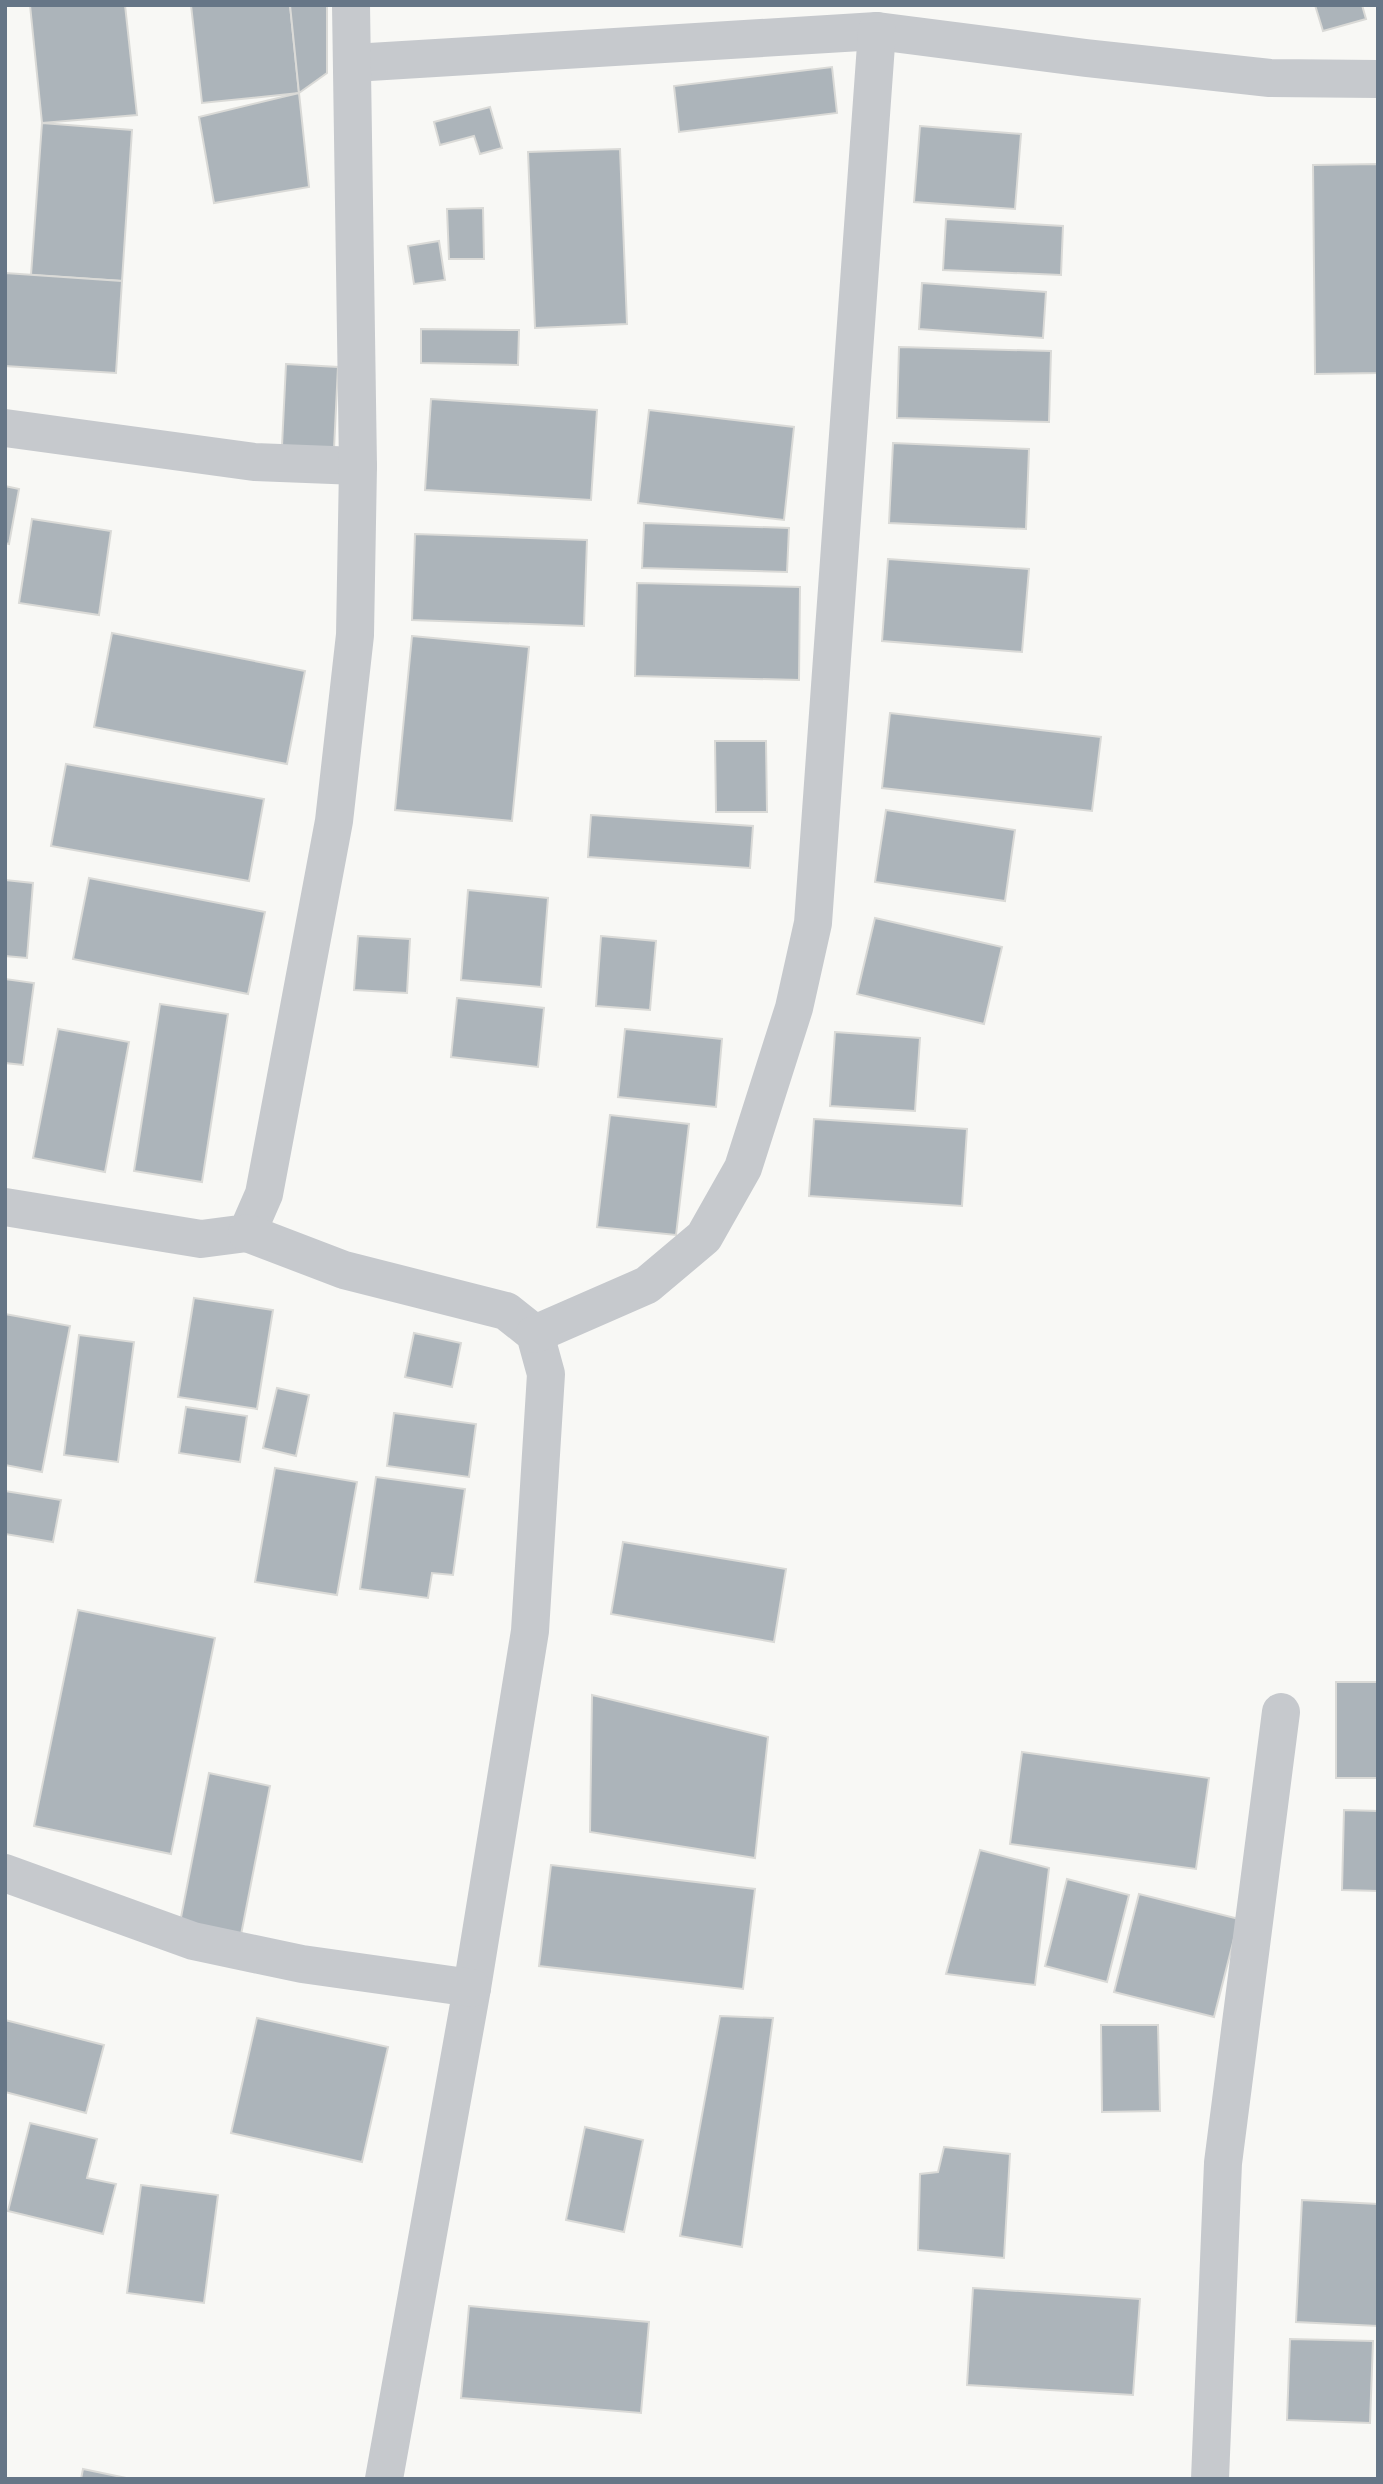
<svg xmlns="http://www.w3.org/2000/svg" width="1383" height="2484" viewBox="0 0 1383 2484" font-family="'Public Sans',sans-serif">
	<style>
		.building { fill: #acb4ba; stroke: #dadad7; stroke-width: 2 }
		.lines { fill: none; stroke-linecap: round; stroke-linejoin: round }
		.minor { stroke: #c6c9cd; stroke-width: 38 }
	</style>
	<rect width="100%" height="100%" fill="#f8f8f5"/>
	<g class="building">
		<polygon points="30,5 125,5 137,115 42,123"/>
		<polygon points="191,5 290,5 299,93 202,103"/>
		<polygon points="290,5 327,5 327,73 299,93"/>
		<polygon points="1315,5 1362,5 1366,19 1323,31"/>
		<polygon points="832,67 837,113 679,132 674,86"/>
		<polygon points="299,93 309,187 214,203 199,117"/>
		<polygon points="490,107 502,148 480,154 474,136 440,145 434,122"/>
		<polygon points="42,123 132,130 122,281 31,275"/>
		<polygon points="920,126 1021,134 1015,209 914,202"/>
		<polygon points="620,149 627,324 535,328 528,152"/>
		<polygon points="1378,164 1378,373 1315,374 1313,165"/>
		<polygon points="483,208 484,259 449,259 447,209"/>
		<polygon points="946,219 1063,226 1061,275 943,270"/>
		<polygon points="439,241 445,280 414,284 408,246"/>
		<polygon points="5,273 122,281 116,373 5,366"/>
		<polygon points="922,283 1046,292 1043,338 919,329"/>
		<polygon points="421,329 519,330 518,365 421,363"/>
		<polygon points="899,347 1051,351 1049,422 897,418"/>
		<polygon points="286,364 338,367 334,449 282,446"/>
		<polygon points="431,399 597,410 591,500 425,490"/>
		<polygon points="649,410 794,427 784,520 638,503"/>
		<polygon points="893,443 1029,449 1026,529 889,523"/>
		<polygon points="5,486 19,489 9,544 5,543"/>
		<polygon points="32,519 111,531 99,615 19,603"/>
		<polygon points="644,523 789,528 787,572 642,568"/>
		<polygon points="415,534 587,540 584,626 412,620"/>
		<polygon points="888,559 1029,569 1022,652 882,641"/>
		<polygon points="637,583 800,587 799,680 635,676"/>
		<polygon points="112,633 305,671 287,764 94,727"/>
		<polygon points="412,636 529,647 512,821 395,810"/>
		<polygon points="890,713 1101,737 1092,811 882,788"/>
		<polygon points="715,741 766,741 767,812 716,812"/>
		<polygon points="66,764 264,799 249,881 51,846"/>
		<polygon points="886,810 1015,830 1005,901 875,882"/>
		<polygon points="591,815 753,826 750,868 588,857"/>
		<polygon points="89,878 265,912 248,994 73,959"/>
		<polygon points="5,880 33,883 27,958 5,956"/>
		<polygon points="468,890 548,898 541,987 461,980"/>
		<polygon points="875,918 1002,947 984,1024 857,994"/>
		<polygon points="358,936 410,939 407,993 354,990"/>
		<polygon points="601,936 656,941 650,1010 596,1006"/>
		<polygon points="5,979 34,983 23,1065 5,1063"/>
		<polygon points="457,998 544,1008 538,1067 451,1057"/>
		<polygon points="160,1004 228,1014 202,1182 134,1171"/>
		<polygon points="58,1029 129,1042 105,1172 33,1158"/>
		<polygon points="625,1029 722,1039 716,1107 618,1097"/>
		<polygon points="835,1032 920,1038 915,1111 830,1106"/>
		<polygon points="610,1115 689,1124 676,1235 597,1227"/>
		<polygon points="814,1119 967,1129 962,1206 809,1196"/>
		<polygon points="194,1298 273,1310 257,1409 178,1397"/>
		<polygon points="5,1314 70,1326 42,1472 5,1465"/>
		<polygon points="414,1333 461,1343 452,1387 405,1377"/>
		<polygon points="79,1335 134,1342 118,1462 64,1455"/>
		<polygon points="277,1388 309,1395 296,1456 263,1448"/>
		<polygon points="186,1407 247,1416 240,1462 179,1453"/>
		<polygon points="394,1413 476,1424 469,1477 387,1466"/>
		<polygon points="275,1468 357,1482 337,1595 255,1582"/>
		<polygon points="376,1477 465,1489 453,1575 432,1573 428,1598 360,1589"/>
		<polygon points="5,1491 61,1500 53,1542 5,1534"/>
		<polygon points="623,1542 786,1569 774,1642 611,1614"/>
		<polygon points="78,1610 215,1638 171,1854 34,1826"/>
		<rect x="1336" y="1682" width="42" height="96"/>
		<polygon points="592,1695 768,1737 755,1858 590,1832"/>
		<polygon points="1022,1752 1209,1778 1196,1869 1010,1844"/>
		<polygon points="209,1773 270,1786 239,1945 178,1933"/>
		<polygon points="1344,1810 1378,1811 1378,1891 1342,1890"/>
		<polygon points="980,1850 1049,1868 1035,1985 946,1974"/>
		<polygon points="551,1865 755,1889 743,1989 539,1966"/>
		<polygon points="1067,1879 1129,1895 1107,1982 1045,1966"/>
		<polygon points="1139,1894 1239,1919 1214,2017 1114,1992"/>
		<polygon points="720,2016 773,2018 742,2247 680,2236"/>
		<polygon points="257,2018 388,2047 362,2162 231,2133"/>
		<polygon points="5,2020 104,2045 86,2113 5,2092"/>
		<polygon points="1101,2025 1158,2025 1160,2111 1102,2112"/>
		<polygon points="30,2123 97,2139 87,2178 116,2184 103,2234 8,2211"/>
		<polygon points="585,2127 643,2140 624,2232 566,2220"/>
		<polygon points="944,2147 1010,2154 1004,2258 918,2250 920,2174 938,2172"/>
		<polygon points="141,2185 218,2195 204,2303 127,2293"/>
		<polygon points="1302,2200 1378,2204 1378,2326 1296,2322"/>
		<polygon points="973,2288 1140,2299 1133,2395 967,2385"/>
		<polygon points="469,2306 649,2322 641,2413 461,2398"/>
		<polygon points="1290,2339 1373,2341 1370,2423 1287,2420"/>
		<polygon points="83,2469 131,2479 81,2479"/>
	</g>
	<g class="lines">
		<g class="minor">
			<polyline points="353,63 877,31 1086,58 1270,78 1378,79"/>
			<polyline points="5,428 254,462 358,466"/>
			<polyline points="5,1207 201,1239 247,1233 264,1194 334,821 355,635 358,466 351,5"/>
			<polyline points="247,1233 344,1270 506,1311 535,1334 546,1374 530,1631 472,1988 384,2479"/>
			<polyline points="535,1334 647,1285 704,1237 743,1168 794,1008 813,923 877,31"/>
			<polyline points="5,1873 193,1941 302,1964 472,1988"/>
			<polyline points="1210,2479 1223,2163 1281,1712"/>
		</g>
	</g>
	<rect width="1383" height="2484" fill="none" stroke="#667687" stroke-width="14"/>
</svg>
